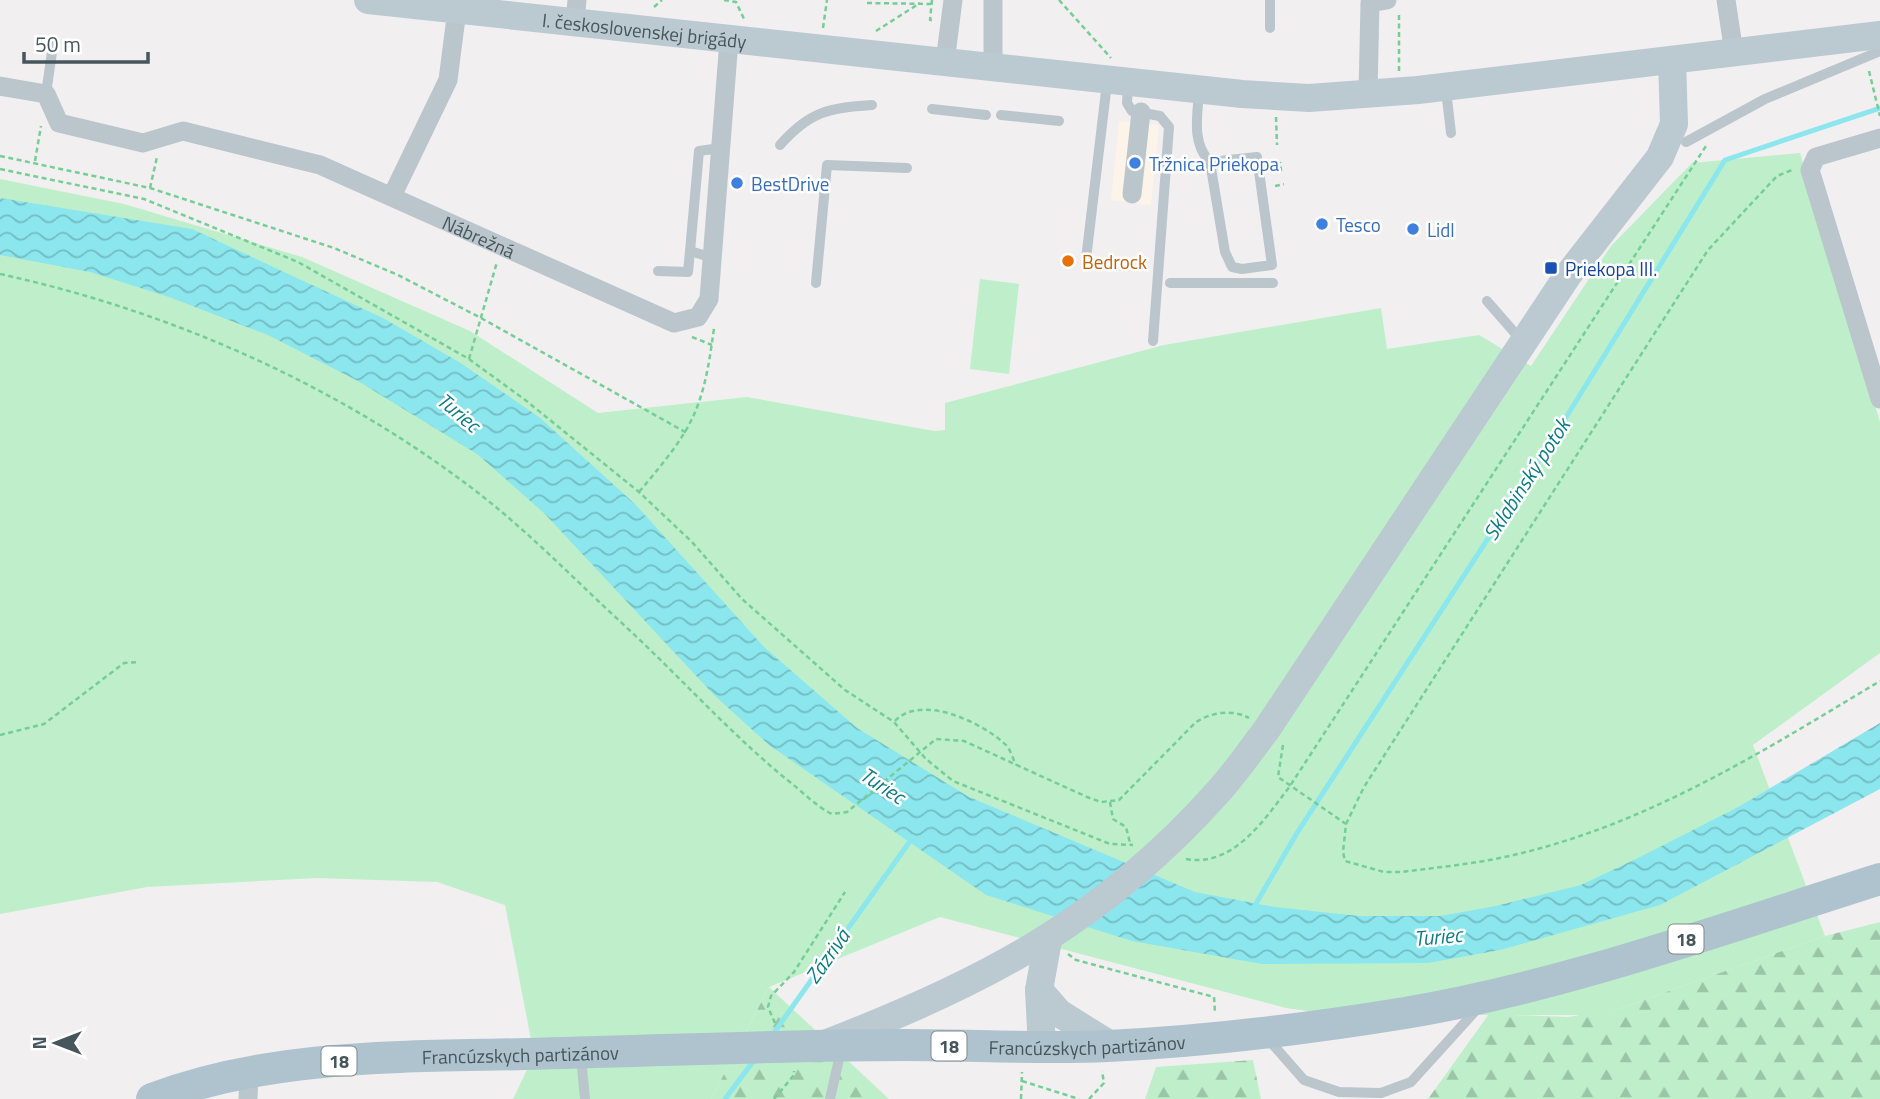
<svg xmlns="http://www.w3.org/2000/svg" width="1880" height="1099" viewBox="0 0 1880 1099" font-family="'Titillium Web',sans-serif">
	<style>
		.commercial { fill: #fcf4e9 }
		.grass { fill: #beefca }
		.forest { fill: url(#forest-firs) }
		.water { fill: url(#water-waves) }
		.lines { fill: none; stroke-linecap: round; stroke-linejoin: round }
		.stream { stroke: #8be6ed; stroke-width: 5 }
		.path { stroke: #75ce95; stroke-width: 2.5; stroke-dasharray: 5 3.5; stroke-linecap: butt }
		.lane { stroke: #bbc6cc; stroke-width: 10 }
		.street { stroke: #bbc6cc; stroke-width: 19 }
		.secondary { stroke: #bbc9d1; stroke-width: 28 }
		.primary { stroke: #afc3ce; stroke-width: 32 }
		.shop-dot { fill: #3f7fe0; stroke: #fff; stroke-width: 2.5 }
		.food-dot { fill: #e8710a; stroke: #fff; stroke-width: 2.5 }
		.transit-dot { fill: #1a4fb4; stroke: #fff; stroke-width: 2.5 }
		.labels { text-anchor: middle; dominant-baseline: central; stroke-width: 5; stroke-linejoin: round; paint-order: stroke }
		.shield { fill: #fff; stroke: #7e898e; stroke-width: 2 }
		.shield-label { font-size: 18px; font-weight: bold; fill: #47565d }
		.street-label { font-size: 19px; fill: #47565d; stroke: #fff }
		.shop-label { font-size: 19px; fill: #366cbe; stroke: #fff; text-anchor: start }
		.food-label { font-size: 19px; fill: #c56008; stroke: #fff; text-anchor: start }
		.transit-label { font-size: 19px; fill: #164399; stroke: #fff; text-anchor: start }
		.water-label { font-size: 21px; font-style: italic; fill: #0c7d85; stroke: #fff }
	</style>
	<defs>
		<pattern id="forest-firs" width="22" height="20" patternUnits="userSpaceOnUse" patternTransform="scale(1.75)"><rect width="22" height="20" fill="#beefca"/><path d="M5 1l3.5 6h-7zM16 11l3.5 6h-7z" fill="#9cc4a7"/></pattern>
		<pattern id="water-waves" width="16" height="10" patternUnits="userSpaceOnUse" patternTransform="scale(1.75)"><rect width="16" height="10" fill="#8be6ed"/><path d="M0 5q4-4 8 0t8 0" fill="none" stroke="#73bdc3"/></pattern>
	</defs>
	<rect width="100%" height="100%" fill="#f2eff0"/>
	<polygon class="commercial" points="1119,121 1159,125 1151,205 1111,200"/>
	<g class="grass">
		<polygon points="1800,153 1880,422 1880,653 1753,745 1825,936 1618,1009 1589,1015 1335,1015 1286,1008 940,917 769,987 711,1099 513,1099 534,1055 505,905 437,882 317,878 147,887 0,914 0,179 124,204 302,257 470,331 598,413 747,397 934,431 945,430 945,403 1164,345 1381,308 1387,349 1479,335 1531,366 1611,246 1692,163"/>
		<polygon points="980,279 1019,284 1009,374 970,369"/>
	</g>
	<g class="forest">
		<polygon points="1880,922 1880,1099 1428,1099 1489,1014 1568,1017 1618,1009 1825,936"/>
		<polygon points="769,987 889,1099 711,1099"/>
		<polygon points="1253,1060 1261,1099 1145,1099 1156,1067"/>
	</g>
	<polygon class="water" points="0,198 192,229 383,318 459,362 539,417 635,504 764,647 857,728 969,797 1195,892 1275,907 1359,916 1440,916 1496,906 1581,885 1642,856 1740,806 1880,723 1880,789 1660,905 1500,950 1428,963 1262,964 1132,941 986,895 769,745 714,695 544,513 477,454 358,381 268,335 169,297 90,272 0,255"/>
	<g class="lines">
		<g class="stream">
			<polyline points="1254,907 1297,833 1557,432 1725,160 1880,108"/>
			<polyline points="773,1034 913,837"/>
			<polyline points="725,1099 755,1059"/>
		</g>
		<g class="path">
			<polyline points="724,0 736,2 744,19"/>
			<polyline points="932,0 930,20 933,20"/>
			<polyline points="1059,0 1111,58"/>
			<polyline points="867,3 931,4"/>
			<polyline points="654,7 662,0"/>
			<polyline points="1399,15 1399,71"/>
			<polyline points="823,28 827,0"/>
			<polyline points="876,31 920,3"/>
			<polyline points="1869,71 1880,116"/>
			<polyline points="1276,117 1277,145"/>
			<polyline points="0,156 150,188 334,248 398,275 481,318 687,433"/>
			<polyline points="35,161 41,126"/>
			<polyline points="0,169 144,199 298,262 469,359 524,399 639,492 692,542 742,599 845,690 894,722 926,759 953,781 1110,844 1133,845"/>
			<polyline points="1271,171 1281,170 1280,162"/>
			<polyline points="1275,186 1284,184"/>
			<polyline points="150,188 157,157"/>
			<path d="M0,274C170,311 338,385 477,492C529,532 576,581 625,626C680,677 729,732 786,779C801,790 815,806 832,814L847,812L936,739L964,741L1087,797L1101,802L1119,800L1196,722C1212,712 1232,709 1249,718"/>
			<polyline points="692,337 712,345"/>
			<polyline points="469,359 497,262"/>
			<path d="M639,492C693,428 703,412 714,328"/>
			<path d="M895,721C921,693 984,723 1007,746C1011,751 1013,759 1016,765"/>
			<polyline points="0,735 44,724 124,663 138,662"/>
			<path d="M1283,745L1278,777L1346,824L1343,852L1345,861L1384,872H1401C1441,867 1483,863 1522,853C1653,821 1765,750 1880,681"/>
			<polyline points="1110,802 1113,819 1126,827 1130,843"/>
			<polyline points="1346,824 1364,787 1708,250 1777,176 1792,170"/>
			<path d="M1186,859C1233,868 1265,819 1290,786L1706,146"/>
			<polyline points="1068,954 1076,960 1214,997 1215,1013"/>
			<polyline points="775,1023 768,1007 771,996 794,972 845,892"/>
			<polyline points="1022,1081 1079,1099"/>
			<polyline points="774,1099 794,1075 794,1071"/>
			<polyline points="1021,1099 1022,1072"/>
			<polyline points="1089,1099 1104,1083 1102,1071"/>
		</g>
		<g class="lane">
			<polyline points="1270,28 1270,0"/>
			<polyline points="1128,85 1127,103 1132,111 1160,116 1169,127 1153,341"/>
			<polyline points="1446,90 1451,133"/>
			<path d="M1199,93C1197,117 1192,144 1210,162L1225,252L1232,267L1242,269L1272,265L1257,157L1210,162"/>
			<polyline points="46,94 53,45"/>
			<polyline points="932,109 986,115"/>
			<polyline points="1001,115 1059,121"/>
			<polyline points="1686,142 1765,99 1880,51"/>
			<path d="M780,145C810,111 829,108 872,105"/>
			<polyline points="713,258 690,251 699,151 721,148"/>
			<polyline points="1086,259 1107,83"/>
			<polyline points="658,271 688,272 690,251"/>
			<polyline points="816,283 827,165 907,168"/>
			<polyline points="1170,283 1273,283"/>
			<polyline points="1487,301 1521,340"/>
			<polyline points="1268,1039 1304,1080 1339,1092 1381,1093 1411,1082 1478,1008"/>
			<polyline points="581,1057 585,1099"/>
			<polyline points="830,1099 841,1050"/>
		</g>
		<g class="street">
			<polyline points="993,0 993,66"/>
			<polyline points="1726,0 1734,53"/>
			<polyline points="575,22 577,0"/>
			<polyline points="945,62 953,0"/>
			<path id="s1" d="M0,86L46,94L59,123L143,143L183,131L320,165L674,323L698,317L709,299L729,40"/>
			<polyline points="1368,94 1370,3 1387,0"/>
			<polyline points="1880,138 1816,157 1810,170 1880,399"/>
			<polyline points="1132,194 1141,112"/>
			<polyline points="392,196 448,80 457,10"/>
			<polyline points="248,1099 249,1074"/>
		</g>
		<g class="secondary">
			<path id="s2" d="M368,0L1242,94L1309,98L1418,90L1880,35"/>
			<polyline points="1039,990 1059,1013 1112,1046"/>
			<path d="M827,1043C984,983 1104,920 1218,792C1236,772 1251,750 1267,729L1568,275L1660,157L1674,124L1672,60"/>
			<polyline points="1042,1048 1039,990 1048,940"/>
		</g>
		<path class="primary" id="s3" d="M152,1099C270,1054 402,1057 526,1054C653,1051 779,1045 905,1045C973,1045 1040,1049 1108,1046C1207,1041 1307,1029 1405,1013C1562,987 1728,927 1880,879"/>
	</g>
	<g class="shop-dot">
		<circle cx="1135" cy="163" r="7"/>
		<circle cx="737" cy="183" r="7"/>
		<circle cx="1322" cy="224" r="7"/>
		<circle cx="1413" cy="229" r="7"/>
	</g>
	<circle class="food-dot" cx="1068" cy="261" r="7"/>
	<rect class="transit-dot" x="1544" y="261" width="14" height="14" rx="3.5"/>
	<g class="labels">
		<g class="shield">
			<rect x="1668.5" y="924.5" width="35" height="29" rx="5"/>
			<rect x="931.5" y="1031.5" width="35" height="29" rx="5"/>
			<rect x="321.5" y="1046.5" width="35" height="29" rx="5"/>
		</g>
		<g class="shield-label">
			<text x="1686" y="939">18</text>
			<text x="949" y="1046">18</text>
			<text x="339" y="1061">18</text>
		</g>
		<g class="street-label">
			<text stroke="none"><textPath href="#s2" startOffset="278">I. československej brigády</textPath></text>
			<text stroke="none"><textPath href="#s1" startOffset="522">Nábrežná</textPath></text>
			<text stroke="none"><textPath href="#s3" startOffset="940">Francúzskych partizánov</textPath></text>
			<text stroke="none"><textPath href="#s3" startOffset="373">Francúzskych partizánov</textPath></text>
		</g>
		<g class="shop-label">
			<text x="1149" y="163">Tržnica Priekopa</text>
			<text x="751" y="183">BestDrive</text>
			<text x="1336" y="224">Tesco</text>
			<text x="1427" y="229">Lidl</text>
		</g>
		<g class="food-label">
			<text x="1082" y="261">Bedrock</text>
		</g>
		<g class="transit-label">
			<text x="1565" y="268">Priekopa III.</text>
		</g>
		<g class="water-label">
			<text transform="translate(459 412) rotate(40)">Turiec</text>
			<text transform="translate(1526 479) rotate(-57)">Sklabinský potok</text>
			<text transform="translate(883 785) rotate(33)">Turiec</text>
			<text transform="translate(1438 936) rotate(-5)">Turiec</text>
			<text transform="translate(827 956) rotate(-55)">Zázrivá</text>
		</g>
	</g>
	<g transform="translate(56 1043) rotate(270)" stroke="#ffffff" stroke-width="5" paint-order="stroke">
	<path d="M0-5L12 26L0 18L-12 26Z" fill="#47565d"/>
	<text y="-10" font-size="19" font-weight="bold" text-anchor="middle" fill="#47565d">N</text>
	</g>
	<path d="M24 52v10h124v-10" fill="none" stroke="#47565d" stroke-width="3.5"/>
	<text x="35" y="52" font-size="21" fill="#47565d" stroke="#ffffff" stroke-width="5" paint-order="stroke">50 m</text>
</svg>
